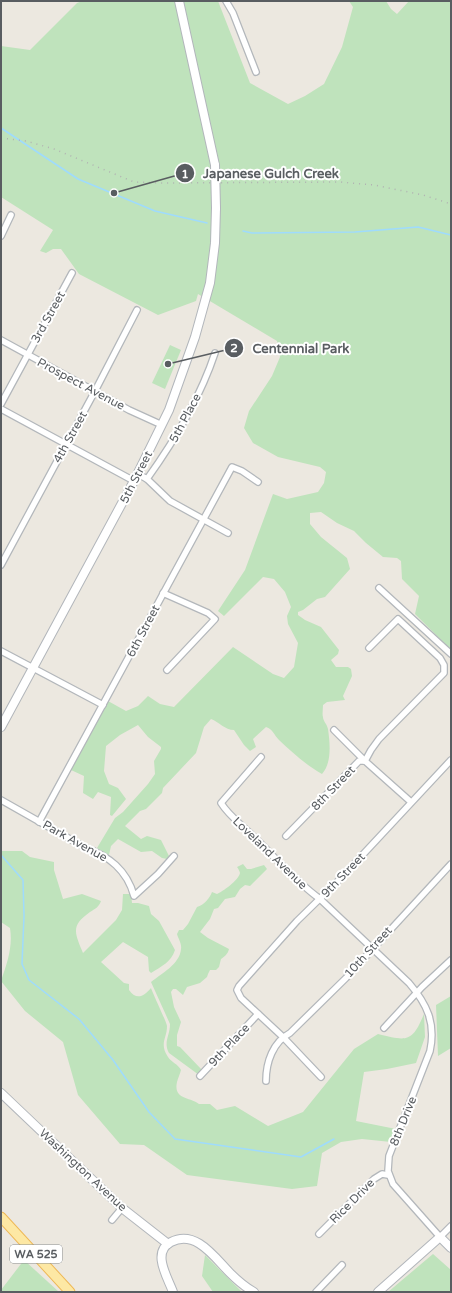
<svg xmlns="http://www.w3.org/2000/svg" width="452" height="1293" viewBox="0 0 452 1293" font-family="'Varela Round',sans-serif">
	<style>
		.green { fill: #bfe3bc }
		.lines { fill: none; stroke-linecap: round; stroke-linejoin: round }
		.stream { stroke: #9fdbfd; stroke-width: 1.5 }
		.street-casing { stroke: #b3b7bb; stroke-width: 8 }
		.secondary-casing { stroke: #b2b6bb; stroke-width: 10 }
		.primary-casing { stroke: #eeb857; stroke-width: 11 }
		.street { stroke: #fff; stroke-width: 5.5 }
		.secondary { stroke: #fff; stroke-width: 8 }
		.primary { stroke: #fde8a4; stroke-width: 9 }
		.rail { stroke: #b1b2b2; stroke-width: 1.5; stroke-dasharray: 1 5; stroke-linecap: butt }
		.secondary-bridge-casing { stroke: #b2b6bb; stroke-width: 10; stroke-linecap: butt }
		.secondary-bridge { stroke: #fff; stroke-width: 8 }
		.labels { text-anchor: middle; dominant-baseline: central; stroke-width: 4; stroke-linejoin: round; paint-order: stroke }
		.shield { fill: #fff; stroke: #8b8e90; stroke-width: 1 }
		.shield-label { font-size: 11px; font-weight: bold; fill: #595d61 }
		.street-label { font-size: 12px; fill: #595d61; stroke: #fff }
		.leader { fill: none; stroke: #595d61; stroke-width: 1.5 }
		.callout-dot { fill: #595d61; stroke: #fff; stroke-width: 1.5 }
		.mark-label { font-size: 12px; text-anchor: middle; font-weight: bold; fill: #fff }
		.callout-label { font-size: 13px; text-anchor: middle; font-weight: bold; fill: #595d61; stroke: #fff; stroke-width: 4; stroke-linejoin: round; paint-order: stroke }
	</style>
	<rect width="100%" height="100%" fill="#ece8e0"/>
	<g class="green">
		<path d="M82,1H218L250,83L288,104L305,96L324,84L342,47L353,7L349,1H386L391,9L397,14L409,1H451V650L415,614L419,596L402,579L401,561L397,558L383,557L366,543L354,531L337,523L321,512L310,513V524L321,537L347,558L350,569L325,597L317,599L303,610L298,612V615L305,620L321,627L339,650L338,654L331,660L336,667H348L351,669L352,676L343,696L345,700L327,702L323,705C323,709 322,714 323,717C323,721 327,724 328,729C330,743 332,763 322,774C306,765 293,753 279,740C274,735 273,729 266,727L253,739L256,747L250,751L244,745L234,730C225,730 219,722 211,719L204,727L196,753L163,788L162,793L146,809L140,811L125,826L141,839L147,836L161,840L169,856L167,859L162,858L152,851L141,852L118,839L111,846L109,855L97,848L115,818L123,812L148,784L155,774L154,761L161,749V747L148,737L138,725L120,735L106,746L104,771L109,784L118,788L126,799L112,816L110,815L111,797L98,792L93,799L83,793L84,776L71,770L108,701L126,711L138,706L148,696L160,704L174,707L233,647L273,674L284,678L294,667L298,643L288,624L287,616L291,607L285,592L274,579L263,577L224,616L218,611L245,570L273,494L287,499L318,492L324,483L326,472L320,467L278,457L253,443L244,428L249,411L272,376L280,357L277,341L198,294L196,301L158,315L79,274L61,249H53L46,253L40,251L53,230L1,197V46L30,50L77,3Z"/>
		<polygon points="170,345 181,350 165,389 152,383"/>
		<path d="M1,851H22L30,857L54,862V870L63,899L82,894L101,901C99,907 95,909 90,912C70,926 75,933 83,953L116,920L122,910L123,894H131L132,903H138L149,906L151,914L159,921L175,950C171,962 162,966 151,973L149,971L148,957L123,942L101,962L124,983L129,984V990C137,1001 144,996 151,988C153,994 167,1023 167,1026C167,1039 159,1043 168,1057C171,1062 178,1064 181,1070C180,1074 178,1078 177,1082C173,1100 191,1097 199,1104H210L217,1110L235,1106L268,1126L303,1112L354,1049L378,1034C407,1041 412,1043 424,1014L425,1037L416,1063L387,1069L364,1072L356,1121L396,1129L391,1142L362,1139L341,1142L322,1153L317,1186L292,1189L187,1175L144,1145L120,1144L78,1095L63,1042L25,1011L1,981C7,963 13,947 10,928L1,922Z"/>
		<path d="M243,864L247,869H251L264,865L267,869L250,886L245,885L240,889L235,897L225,899L218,908L214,909L210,919L200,932L208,938L229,949C228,954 224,957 221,959L219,967L216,970H210L208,974L207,977L200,983L187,987L183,995L176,989H173L171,992L174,1007L181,1022L177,1035V1046L180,1047L203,1071L199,1075L169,1053C163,1042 170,1036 170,1024L151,982C161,974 180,964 181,949C182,944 178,938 177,934L179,930H183L188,924L197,907C204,905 210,898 212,892L217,894C222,892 239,880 240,873C240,872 238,868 237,867Z"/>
		<polygon points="451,996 451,1048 438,1056 436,1005"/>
		<polygon points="433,1254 451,1270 451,1292 388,1292"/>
		<polygon points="205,1255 242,1292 213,1292 202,1276"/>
		<polygon points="24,1260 59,1292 1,1292 1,1290"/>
	</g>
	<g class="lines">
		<g class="stream">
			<polyline points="1,128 78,179 155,211 207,223"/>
			<polyline points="243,231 252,233 355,232 418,227 451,235"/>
			<polyline points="1,855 23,880 24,916 22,964 29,980 79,1019 113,1060 149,1112 175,1139 301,1157 334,1139"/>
		</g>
		<defs>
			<g id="street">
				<polyline points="226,1 233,13 256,72"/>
				<polyline points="1,236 11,215"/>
				<polyline points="1,340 129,410 162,425"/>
				<polyline points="1,404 72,273"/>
				<polyline points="1,409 134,481"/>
				<polyline points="138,474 147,479 170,501 228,533"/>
				<path d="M147,479C175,440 200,398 215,353"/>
				<polyline points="1,565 95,391 137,310"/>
				<polyline points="379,588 451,654"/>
				<polyline points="163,593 208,613 215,619 167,670"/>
				<polyline points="1,651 103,705"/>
				<polyline points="334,730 365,761 411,802"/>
				<path d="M261,757L221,803C229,816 242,825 253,836C275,857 295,881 320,899L409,983C427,1004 436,1023 430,1051L389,1156L388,1171L393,1184L440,1237L451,1226"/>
				<polyline points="365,761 371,750 379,739 444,673 444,665 440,658 398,619 369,648"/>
				<path d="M1,800L84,847C109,856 127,870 134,896L158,874L174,856"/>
				<polyline points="39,822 232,467 242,471 258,482"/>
				<polyline points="286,836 359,761 365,761"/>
				<polyline points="384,1028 422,987 451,960"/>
				<polyline points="200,1076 258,1014"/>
				<polyline points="321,1077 283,1037 241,998 237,990 239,986 297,921 341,878 451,760"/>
				<path d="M266,1081C266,1062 273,1042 290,1033L346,978L451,864"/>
				<polyline points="112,1220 122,1208"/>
				<polyline points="319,1234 374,1179 382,1174 388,1175"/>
				<polyline points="316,1292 342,1265"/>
			</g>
			<g id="secondary">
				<polyline points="179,1 215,165"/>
				<polyline points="1,727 134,481 169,410 195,337 210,283 215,243 216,208"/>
				<polyline points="1,1093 122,1208 168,1244"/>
				<path d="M173,1292C168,1278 151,1252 171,1242C196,1229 215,1258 230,1273C237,1280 245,1287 254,1292"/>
				<polyline points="378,1292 440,1237 451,1248"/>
			</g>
			<polyline id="primary" points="1,1217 70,1292"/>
		</defs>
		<use href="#street" class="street-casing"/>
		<use href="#secondary" class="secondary-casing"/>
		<use href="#primary" class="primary-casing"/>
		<use href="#street" class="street"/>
		<use href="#secondary" class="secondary"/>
		<use href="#primary" class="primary"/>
		<polyline class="rail" points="1,138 26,141 54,149 134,182 165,183 340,182 374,185 423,195 451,204"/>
		<defs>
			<polyline id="secondary-bridge" points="215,165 216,208"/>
		</defs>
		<use href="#secondary-bridge" class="secondary-bridge-casing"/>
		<use href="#secondary-bridge" class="secondary-bridge"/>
	</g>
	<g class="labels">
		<rect class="shield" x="10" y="1245" width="52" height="18" rx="3"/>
		<g class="shield-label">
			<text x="36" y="1254">WA 525</text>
		</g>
		<g class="street-label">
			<text transform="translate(48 317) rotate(-61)">3rd Street</text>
			<text transform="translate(81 384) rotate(28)">Prospect Avenue</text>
			<text transform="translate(185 418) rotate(-62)">5th Place</text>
			<text transform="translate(70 437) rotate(-61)">4th Street</text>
			<text transform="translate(136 477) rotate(-63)">5th Street</text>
			<text transform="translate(143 631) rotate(-62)">6th Street</text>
			<text transform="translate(333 788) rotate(-46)">8th Street</text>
			<text transform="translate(75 841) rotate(29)">Park Avenue</text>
			<text transform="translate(270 853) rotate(44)">Loveland Avenue</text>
			<text transform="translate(343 875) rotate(-46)">9th Street</text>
			<text transform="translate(368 952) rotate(-48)">10th Street</text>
			<text transform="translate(229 1045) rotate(-47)">9th Place</text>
			<text transform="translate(403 1121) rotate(-68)">8th Drive</text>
			<text transform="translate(83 1170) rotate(43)">Washington Avenue</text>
			<text transform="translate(352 1201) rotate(-45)">Rice Drive</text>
		</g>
	</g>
	<path class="leader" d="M114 193L185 173M168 364L234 348"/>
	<g class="callout-dot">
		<circle cx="114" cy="193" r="4"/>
		<circle cx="168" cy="364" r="4"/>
		<circle cx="185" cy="173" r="10"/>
		<circle cx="234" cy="348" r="10"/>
	</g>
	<g class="mark-label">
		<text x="185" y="178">1</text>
		<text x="234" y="352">2</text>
	</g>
	<g class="callout-label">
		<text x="271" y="178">Japanese Gulch Creek</text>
		<text x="301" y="353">Centennial Park</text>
	</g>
	<rect width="452" height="1293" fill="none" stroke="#595d61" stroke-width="4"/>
</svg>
